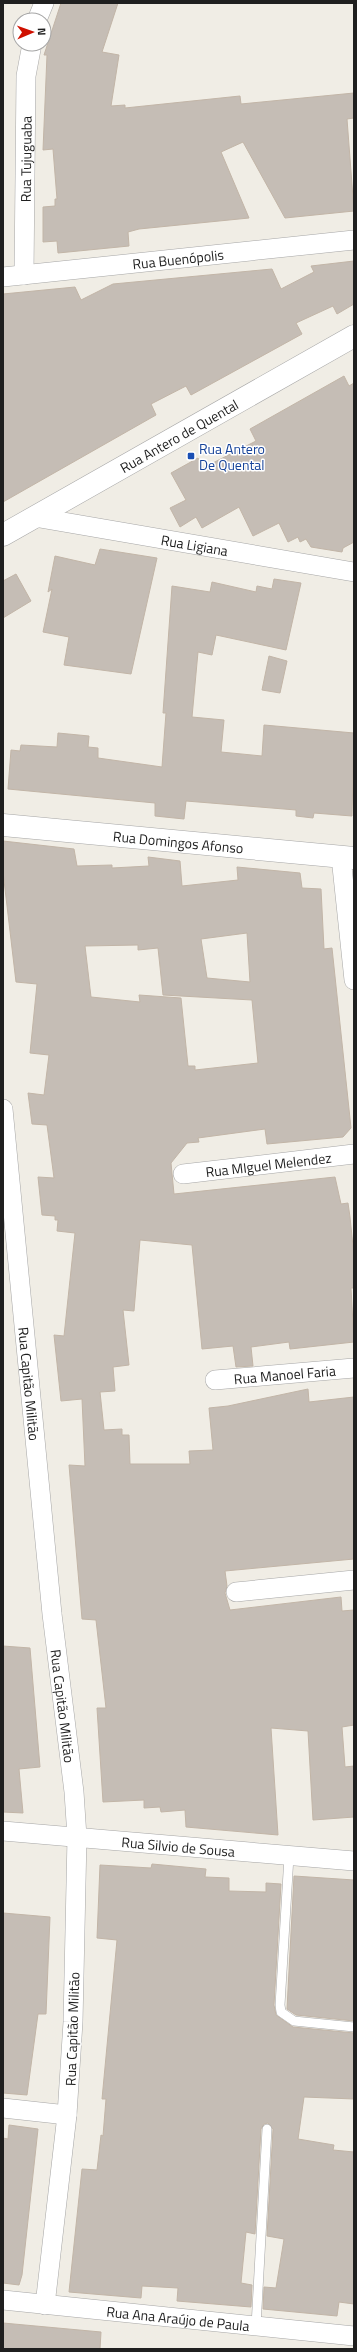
<svg xmlns="http://www.w3.org/2000/svg" width="357" height="2352" viewBox="0 0 357 2352" font-family="'Titillium Web',sans-serif">
	<style>
		.building { fill: #c5bdb5; stroke: #c2b5a7; fill-rule: evenodd }
		.lines { fill: none; stroke-linecap: round; stroke-linejoin: round }
		.service-casing { stroke: #a6a6a6; stroke-width: 10 }
		.minor-casing { stroke: #a6a6a6; stroke-width: 20 }
		.tertiary-casing { stroke: #a6a6a6; stroke-width: 23 }
		.service { stroke: #fff; stroke-width: 9 }
		.minor { stroke: #fff; stroke-width: 19 }
		.tertiary { stroke: #fff; stroke-width: 22 }
		.transit-dot { fill: #1a4fb4; stroke: #fff; stroke-width: 1.5 }
		.labels { text-anchor: middle; dominant-baseline: central; stroke-width: 3; stroke-linejoin: round; paint-order: stroke }
		.street-label { font-size: 14px; fill: #1f1f1f; stroke: #fff }
		.transit-label { font-size: 14px; fill: #164399; stroke: #fff; text-anchor: start }
	</style>
	<rect width="100%" height="100%" fill="#f0ede5"/>
	<g class="building">
		<polygon points="61,3 118,3 102,52 119,55 111,106 125,105 125,108 240,96 241,104 354,93 354,118 347,119 354,211 285,218 243,142 221,152 249,218 139,229 128,232 129,246 58,253 57,241 43,242 43,207 55,206 55,199 57,199 53,149 43,150 47,55 44,55"/>
		<polygon points="354,261 354,304 337,314 333,306 296,323 302,334 191,395 186,386 151,404 156,415 3,502 3,294 75,287 81,300 113,284 272,269 281,289 314,272 311,266"/>
		<polygon points="344,376 349,386 354,383 354,542 343,548 342,552 311,547 306,539 300,542 298,537 288,542 279,523 253,536 239,507 202,528 196,517 180,527 170,508 186,500 171,473 198,458 203,468 256,441 250,429"/>
		<polygon points="100,549 157,558 131,674 64,665 69,637 43,632 52,589 48,592 55,556 95,565"/>
		<polygon points="16,574 31,601 3,618 3,581"/>
		<polygon points="274,579 301,583 286,650 216,635 212,655 198,652 192,717 224,720 221,752 262,756 264,725 354,733 352,816 314,813 313,818 296,816 296,810 186,801 184,819 155,816 155,803 8,789 11,750 20,751 21,745 57,747 58,733 89,736 88,747 98,748 98,758 162,767 166,713 163,713 172,586 210,592 212,582 256,592 257,586 272,589"/>
		<polygon points="269,656 287,661 280,693 262,690"/>
		<path d="M3,841L74,849L77,866L112,865V868L149,866L148,857L180,861L182,886L238,880L237,867L300,873L302,888L321,889L324,949L332,948L351,1128L343,1137L267,1144L265,1129L198,1138L199,1142L187,1143L171,1163L174,1194L335,1177L341,1204L348,1203L350,1217L354,1256V1288H351L354,1342L290,1349L289,1342L251,1347L253,1366L236,1367L233,1346L202,1349L192,1245L140,1240L134,1311L123,1310L129,1365L113,1367L115,1391L100,1392L104,1430L122,1429V1435H129L130,1464H190L189,1451L213,1450L209,1408L228,1406L308,1389L309,1402L354,1397V1559L225,1571L227,1586L225,1593L230,1610L341,1597L342,1611L354,1610V1725L342,1727L345,1767L354,1766V1817L313,1820L308,1731L271,1728L278,1835L186,1827L185,1810L161,1812L160,1807L144,1808V1800L103,1802L97,1708H106L96,1620L82,1619L69,1465L85,1466L82,1399L61,1401L54,1335L64,1336L75,1233L57,1231L58,1220H55V1216L42,1215L38,1177L54,1178L47,1125L32,1124L28,1093L44,1095L49,1055L30,1053L37,984L16,982L3,872ZM247,933L250,982L207,978L201,939ZM138,945V950L158,948L163,995L252,1000L258,1063L195,1070V1066H188L181,998L139,995L140,1002L91,997L85,946Z"/>
		<polygon points="3,1646 30,1648 40,1767 19,1769 23,1813 3,1812"/>
		<polygon points="152,1864 206,1869 205,1877 229,1878 229,1891 266,1892 266,1883 281,1884 274,2005 276,2015 293,2027 354,2033 354,2099 304,2097 298,2139 334,2145 333,2150 354,2152 354,2304 339,2302 337,2316 263,2309 264,2287 276,2288 284,2239 267,2236 273,2129 268,2123 264,2124 261,2129 255,2234 246,2232 241,2283 252,2285 251,2307 177,2301 178,2288 142,2286 141,2298 69,2292 82,2169 97,2170 101,2135 103,2136 106,2099 102,2099 117,1940 97,1938 100,1865 151,1868"/>
		<polygon points="294,1876 354,1880 354,2021 296,2015 287,2009"/>
		<polygon points="3,1913 50,1917 46,2014 38,2014 27,2095 3,2093"/>
		<polygon points="9,2125 38,2129 22,2275 19,2285 3,2283 3,2138 8,2139"/>
		<polygon points="3,2323 101,2332 100,2349 3,2349"/>
	</g>
	<g class="lines">
		<defs>
			<g id="service">
				<polyline points="289,1856 280,2005 281,2012 294,2021 354,2027"/>
				<polyline points="256,2326 267,2129"/>
			</g>
			<g id="minor">
				<polyline points="37,20 44,3"/>
				<path id="s1" d="M24,275L26,76L32,44"/>
				<path id="s2" d="M3,277L354,240"/>
				<path id="s3" d="M34,517L354,572"/>
				<polyline points="341,857 354,980"/>
				<path id="s4" d="M3,1109L52,1614L74,1792L77,1837L73,2022L67,2115L45,2305"/>
				<path id="s5" d="M183,1174L354,1154"/>
				<path id="s6" d="M215,1380L354,1368"/>
				<polyline points="236,1592 354,1580"/>
				<path id="s7" d="M3,1831L354,1861"/>
				<polyline points="3,2108 67,2115"/>
				<path id="s8" d="M3,2300L354,2336"/>
			</g>
			<g id="tertiary">
				<path id="s9" d="M3,535L354,336"/>
				<path id="s10" d="M3,825L354,858"/>
			</g>
		</defs>
		<use href="#service" class="service-casing"/>
		<use href="#minor" class="minor-casing"/>
		<use href="#tertiary" class="tertiary-casing"/>
		<use href="#service" class="service"/>
		<use href="#minor" class="minor"/>
		<use href="#tertiary" class="tertiary"/>
	</g>
	<rect class="transit-dot" x="187" y="452" width="8" height="8" rx="2"/>
	<g class="labels">
		<g class="street-label">
			<text stroke="none"><textPath href="#s1" startOffset="116">Rua Tujuguaba</textPath></text>
			<text stroke="none"><textPath href="#s2" startOffset="176">Rua Buenópolis</textPath></text>
			<text stroke="none"><textPath href="#s9" startOffset="202">Rua Antero de Quental</textPath></text>
			<text stroke="none"><textPath href="#s3" startOffset="163">Rua Ligiana</textPath></text>
			<text stroke="none"><textPath href="#s10" startOffset="176">Rua Domingos Afonso</textPath></text>
			<text stroke="none"><textPath href="#s5" startOffset="86">Rua MIguel Melendez</textPath></text>
			<text stroke="none"><textPath href="#s6" startOffset="70">Rua Manoel Faria</textPath></text>
			<text stroke="none"><textPath href="#s4" startOffset="276">Rua Capitão Militão</textPath></text>
			<text stroke="none"><textPath href="#s4" startOffset="600">Rua Capitão Militão</textPath></text>
			<text stroke="none"><textPath href="#s7" startOffset="176">Rua Silvio de Sousa</textPath></text>
			<text transform="translate(72 2029) rotate(-88)">Rua Capitão Militão</text>
			<text stroke="none"><textPath href="#s8" startOffset="176">Rua Ana Araújo de Paula</textPath></text>
		</g>
		<g class="transit-label">
			<text x="199" y="448">Rua Antero<tspan x="199" dy="16">De Quental</tspan></text>
		</g>
	</g>
	<rect width="357" height="2352" fill="none" stroke="#1f1f1f" stroke-width="8"/>
	<g transform="translate(32 32) rotate(88)"><circle r="19" fill="#ffffff" stroke="#a5a5a5"/>
	<path d="M0-3L7 15L0 10L-7 15Z" fill="#cf1000"/>
	<text y="-6" font-size="11" font-weight="bold" text-anchor="middle" fill="#1f1f1f">N</text>
	</g>
</svg>
